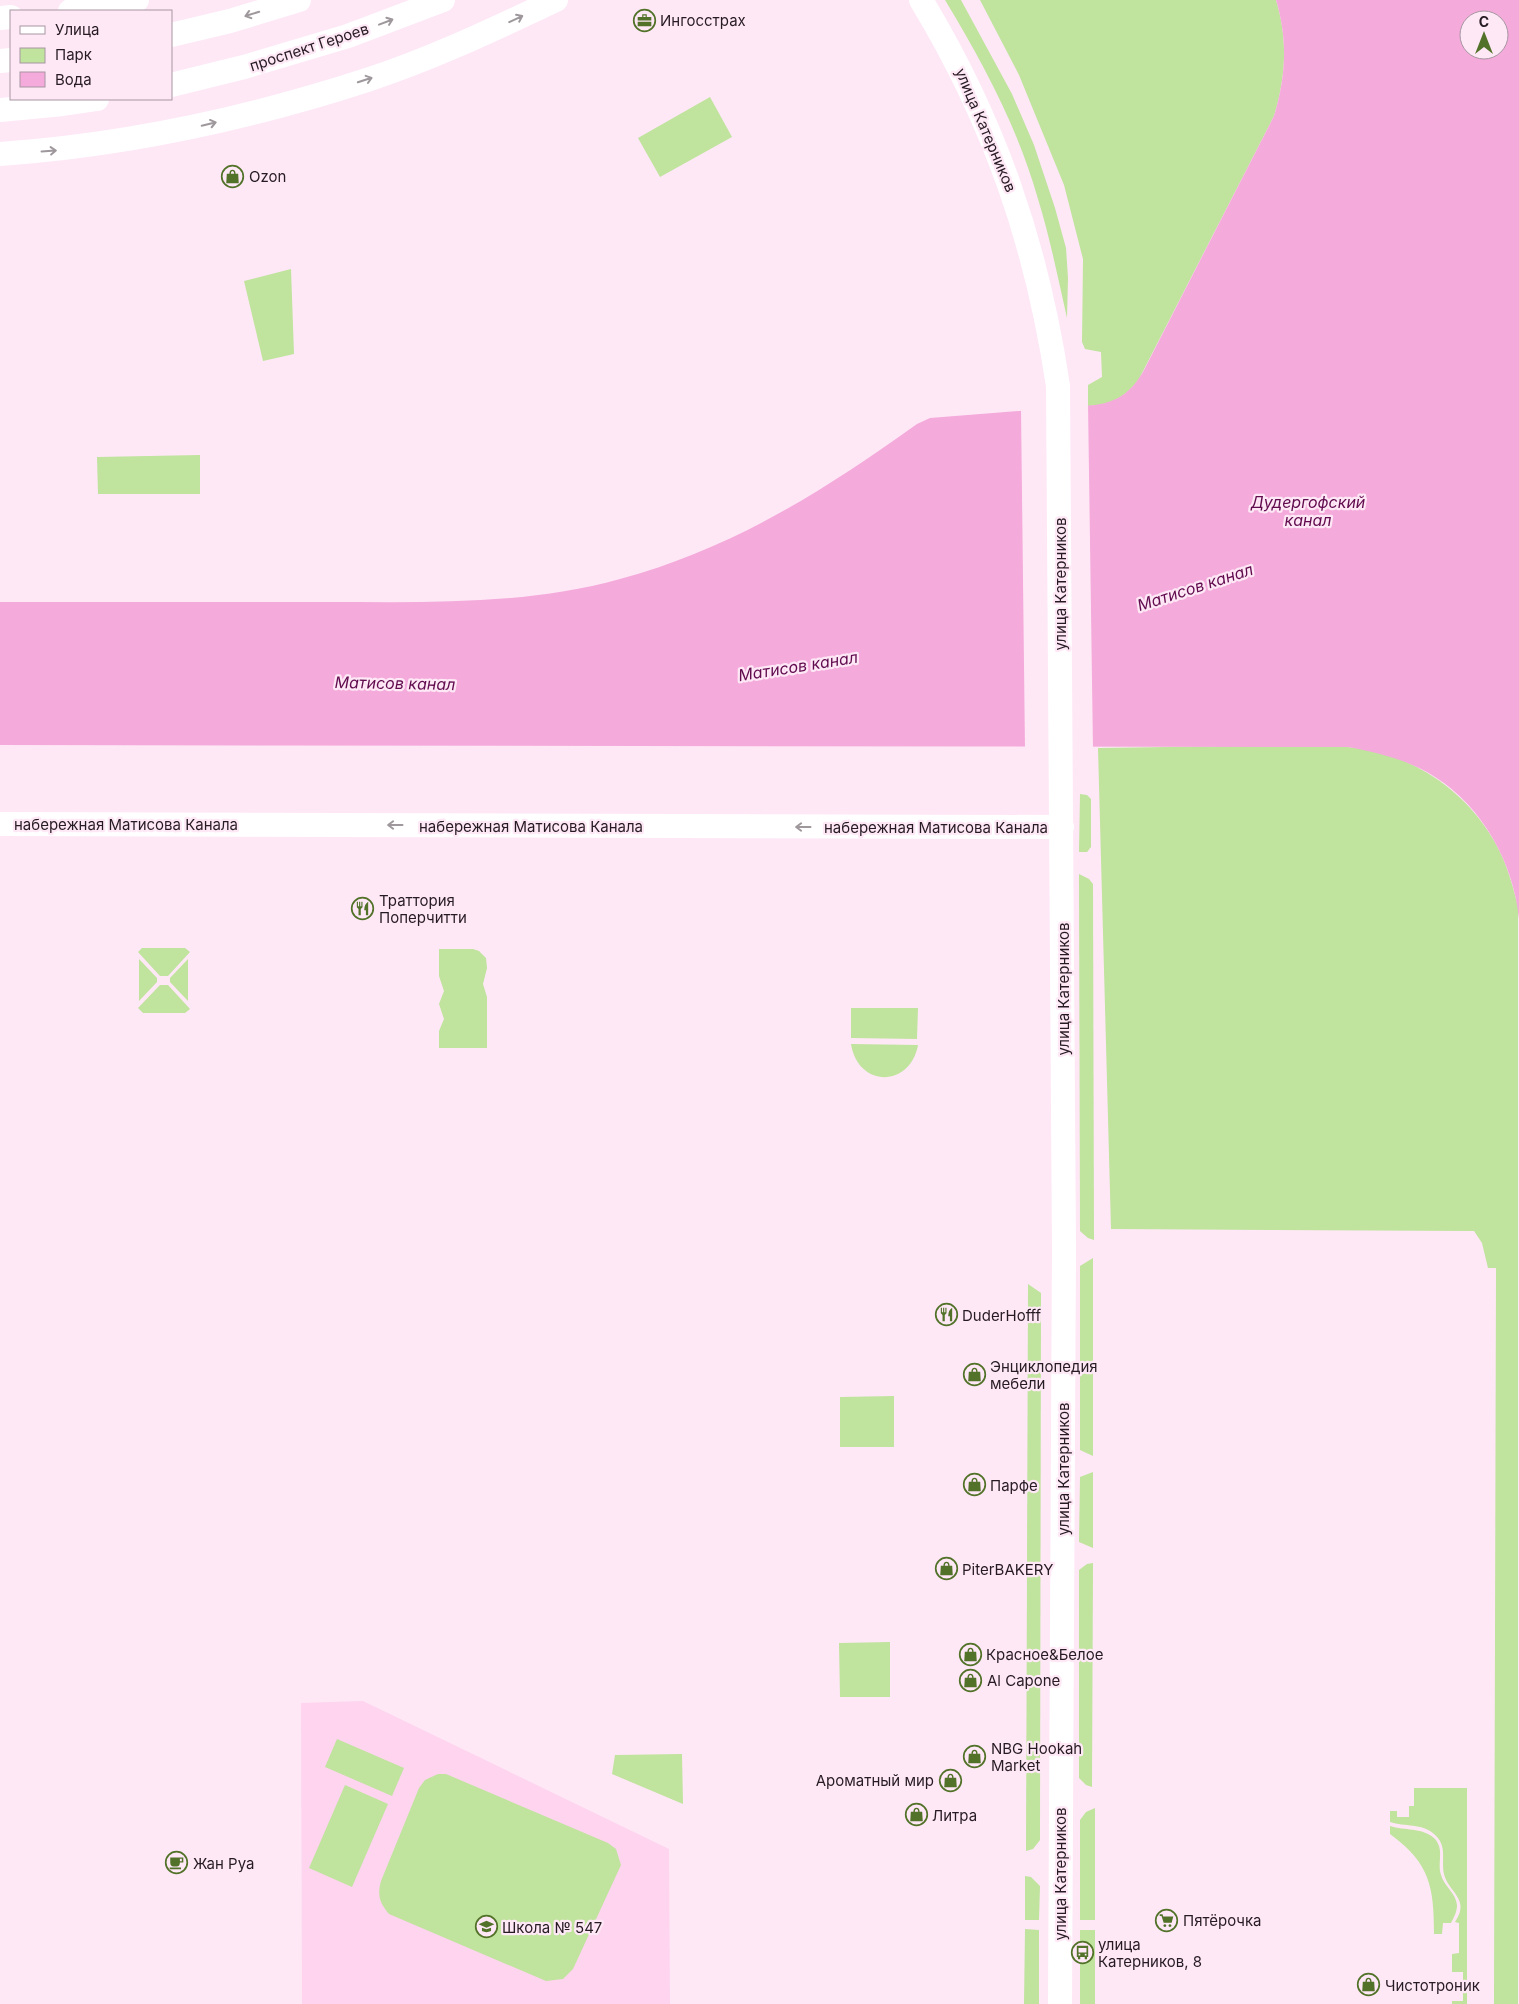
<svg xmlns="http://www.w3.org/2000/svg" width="1519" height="2004" viewBox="0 0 1519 2004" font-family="Inter,sans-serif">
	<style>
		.built { fill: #fed4ef }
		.green { fill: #c0e39d }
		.water { fill: #f4aadb; fill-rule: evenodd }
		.pier { fill: #fee8f6 }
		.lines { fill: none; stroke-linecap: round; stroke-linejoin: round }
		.minor { stroke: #fff; stroke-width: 24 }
		.oneway { stroke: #9e989c }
		.labels { text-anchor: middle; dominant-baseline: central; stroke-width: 4.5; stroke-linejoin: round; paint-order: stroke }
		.poi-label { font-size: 15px; fill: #271b23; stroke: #fee8f6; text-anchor: start }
		.street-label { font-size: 15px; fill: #271b23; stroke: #fee8f6 }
		.water-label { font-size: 16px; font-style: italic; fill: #610b4e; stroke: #fee8f6 }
	</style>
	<rect width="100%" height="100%" fill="#fee8f6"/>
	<polygon class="built" points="363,1701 669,1849 670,2004 302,2004 301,1703"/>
	<g class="green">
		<path d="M945,0H961L1012,94L1034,145L1055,208L1066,248L1068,278L1067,318C1058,278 1050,238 1038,199C1018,128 983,63 945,0Z"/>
		<path d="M980,0H1276C1288,40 1286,76 1274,116L1139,379C1126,397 1110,405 1088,406V385L1102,377L1101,352L1085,349L1082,342L1083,259L1064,185L1019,75Z"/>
		<polygon points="710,97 732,137 660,177 638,138"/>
		<polygon points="291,269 294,354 263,361 244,281"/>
		<polygon points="200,455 200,494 98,494 97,457"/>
		<path d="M1298,745C1314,746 1331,745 1347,747C1410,752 1467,790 1497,846C1507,865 1513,886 1518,907V2004H1494L1496,1268H1488L1482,1243L1474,1231L1111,1229L1098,748Z"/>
		<polygon points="1080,794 1087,795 1091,799 1091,847 1087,852 1079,852"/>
		<polygon points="1079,874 1089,879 1093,884 1094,1240 1088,1238 1080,1231"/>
		<polygon points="142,948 185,948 190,952 168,976 160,976 138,952"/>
		<polygon points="439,949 473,949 479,951 486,958 487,968 483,984 487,997 487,1048 439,1048 439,1031 444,1019 439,1004 444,991 439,976"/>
		<polygon points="139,959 157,978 157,982 139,1001"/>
		<polygon points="188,959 188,1001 170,982 170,978"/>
		<polygon points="160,985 168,985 190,1009 185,1013 143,1013 138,1008"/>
		<polygon points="851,1008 918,1008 917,1039 851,1038"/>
		<path d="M851,1044L918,1045C910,1088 858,1088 851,1044Z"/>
		<polygon points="1093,1258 1093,1456 1080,1450 1080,1266"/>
		<polygon points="1028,1284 1041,1293 1040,1840 1033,1849 1026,1851"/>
		<polygon points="894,1396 894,1447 840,1447 840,1397"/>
		<polygon points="1093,1472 1093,1548 1079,1542 1080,1477"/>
		<polygon points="1093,1563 1092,1787 1086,1785 1079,1778 1079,1570 1087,1564"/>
		<polygon points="890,1642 890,1697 840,1697 839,1643"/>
		<polygon points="337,1739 404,1768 392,1796 325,1767"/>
		<polygon points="682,1754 683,1804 612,1774 615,1755"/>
		<path d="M438,1774H446L608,1843L616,1849L621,1865L573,1969L563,1979L546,1981L389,1914C380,1903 377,1896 381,1881L419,1788L425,1780Z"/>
		<polygon points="345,1785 388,1804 352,1887 309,1868"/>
		<path d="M1414,1788H1467V2004H1452V2001H1463V1972H1452V1954L1459,1953V1923L1455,1922C1471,1899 1448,1892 1444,1874C1441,1859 1448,1846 1434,1834C1422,1823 1405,1827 1390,1822V1811H1397V1817H1409V1806H1414Z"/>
		<polygon points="1095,1808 1095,1920 1080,1920 1080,1820 1086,1812"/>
		<path d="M1390,1826C1405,1831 1421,1827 1434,1838C1445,1849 1437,1862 1441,1875C1444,1886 1456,1893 1457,1905C1457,1912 1454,1917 1451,1923H1443L1442,1934H1434C1434,1887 1430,1863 1390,1834Z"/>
		<polygon points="1025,1876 1031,1877 1040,1886 1039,1920 1025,1920"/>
		<polygon points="1025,1929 1039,1930 1039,2004 1024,2004"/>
		<rect x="1080" y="1930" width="15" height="74"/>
	</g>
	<path class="water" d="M1276,0H1519V919C1514,864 1482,806 1435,777C1409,760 1379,753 1348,747L0,745V602C108,602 215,602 323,602C423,602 522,606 620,579C733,548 822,492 917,424L930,418L1095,405C1119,402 1133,390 1144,370L1274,116C1286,76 1288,40 1276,0ZM1469,20H1499V50H1469Z"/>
	<polygon class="pier" points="1088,403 1093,750 1025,750 1021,408"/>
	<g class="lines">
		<g class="minor">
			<path d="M921,0C995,122 1037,245 1058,386L1064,1249L1060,2004"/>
			<polyline points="70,11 137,0"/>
			<polyline points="0,18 11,17"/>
			<polyline points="171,35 230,21 299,0"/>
			<polyline points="0,61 11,60"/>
			<polyline points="171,85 244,67 348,36 443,0"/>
			<polyline points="0,110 63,104 97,99"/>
			<path d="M0,154C126,145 247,119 367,80C432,59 494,29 556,0"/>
			<polyline points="0,824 1062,827"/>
		</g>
	</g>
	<defs><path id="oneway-shaft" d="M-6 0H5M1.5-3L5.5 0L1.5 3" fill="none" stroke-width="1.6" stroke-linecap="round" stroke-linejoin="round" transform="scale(1.25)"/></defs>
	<g class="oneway">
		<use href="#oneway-shaft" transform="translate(252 14) rotate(163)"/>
		<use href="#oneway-shaft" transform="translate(516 19) rotate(-25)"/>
		<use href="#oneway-shaft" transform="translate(386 22) rotate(-21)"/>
		<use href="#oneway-shaft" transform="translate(365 80) rotate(-18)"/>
		<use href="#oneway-shaft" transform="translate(209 124) rotate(-13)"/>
		<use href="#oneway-shaft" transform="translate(49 151) rotate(-4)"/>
		<use href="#oneway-shaft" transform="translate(395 825) rotate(-180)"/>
		<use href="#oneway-shaft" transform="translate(803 827) rotate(-180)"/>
	</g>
	<defs>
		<symbol id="office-ring" viewBox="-11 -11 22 22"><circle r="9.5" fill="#fee8f6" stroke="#527229" stroke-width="1.5"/><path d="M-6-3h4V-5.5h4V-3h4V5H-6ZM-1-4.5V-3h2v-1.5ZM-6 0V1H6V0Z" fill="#527229"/></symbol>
		<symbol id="shop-ring" viewBox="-11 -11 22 22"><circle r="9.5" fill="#fee8f6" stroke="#527229" stroke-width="1.5"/><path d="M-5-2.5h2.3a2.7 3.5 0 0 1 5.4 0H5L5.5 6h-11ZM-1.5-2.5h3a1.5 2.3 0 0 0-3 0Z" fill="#527229"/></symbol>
		<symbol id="restaurant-ring" viewBox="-11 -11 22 22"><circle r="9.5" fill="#fee8f6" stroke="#527229" stroke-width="1.5"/><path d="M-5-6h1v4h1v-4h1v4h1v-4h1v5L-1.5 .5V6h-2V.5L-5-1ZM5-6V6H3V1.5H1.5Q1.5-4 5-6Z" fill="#527229"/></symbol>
		<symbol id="cafe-ring" viewBox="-11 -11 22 22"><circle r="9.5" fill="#fee8f6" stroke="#527229" stroke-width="1.5"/><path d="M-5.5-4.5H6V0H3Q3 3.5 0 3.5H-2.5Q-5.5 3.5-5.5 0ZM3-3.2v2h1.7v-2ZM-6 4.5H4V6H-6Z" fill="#527229"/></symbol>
		<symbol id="supermarket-ring" viewBox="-11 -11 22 22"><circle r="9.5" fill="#fee8f6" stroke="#527229" stroke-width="1.5"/><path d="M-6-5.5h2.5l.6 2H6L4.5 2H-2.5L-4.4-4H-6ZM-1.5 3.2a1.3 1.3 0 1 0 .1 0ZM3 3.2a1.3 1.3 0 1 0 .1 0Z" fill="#527229"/></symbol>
		<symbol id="school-ring" viewBox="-11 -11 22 22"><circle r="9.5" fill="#fee8f6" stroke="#527229" stroke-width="1.5"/><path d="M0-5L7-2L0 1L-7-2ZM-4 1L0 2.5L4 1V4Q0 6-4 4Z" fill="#527229"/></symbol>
		<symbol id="bus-ring" viewBox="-11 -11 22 22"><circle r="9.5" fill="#fee8f6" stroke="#527229" stroke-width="1.5"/><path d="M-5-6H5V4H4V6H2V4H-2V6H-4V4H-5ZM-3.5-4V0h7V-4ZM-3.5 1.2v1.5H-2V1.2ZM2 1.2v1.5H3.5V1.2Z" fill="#527229"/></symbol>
	</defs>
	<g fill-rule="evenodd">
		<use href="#office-ring" x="632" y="8" width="25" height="25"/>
		<use href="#shop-ring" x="220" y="164" width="25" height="25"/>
		<use href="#restaurant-ring" x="350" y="896" width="25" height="25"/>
		<use href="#restaurant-ring" x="934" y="1302" width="25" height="25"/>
		<use href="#shop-ring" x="962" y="1362" width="25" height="25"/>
		<use href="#shop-ring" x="962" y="1472" width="25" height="25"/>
		<use href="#shop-ring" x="934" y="1556" width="25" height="25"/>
		<use href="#shop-ring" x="958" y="1642" width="25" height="25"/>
		<use href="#shop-ring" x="958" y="1668" width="25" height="25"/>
		<use href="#shop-ring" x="962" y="1744" width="25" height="25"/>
		<use href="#shop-ring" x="938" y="1768" width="25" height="25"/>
		<use href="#shop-ring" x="904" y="1802" width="25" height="25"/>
		<use href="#cafe-ring" x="164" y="1850" width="25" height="25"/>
		<use href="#supermarket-ring" x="1154" y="1908" width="25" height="25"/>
		<use href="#school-ring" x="474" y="1914" width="25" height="25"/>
		<use href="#bus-ring" x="1070" y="1940" width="25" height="25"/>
		<use href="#shop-ring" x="1356" y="1972" width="25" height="25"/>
	</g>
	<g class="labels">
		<g class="poi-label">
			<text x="660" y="20">Ингосстрах</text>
			<text x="249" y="176">Ozon</text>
			<text x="379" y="900">Траттория<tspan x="379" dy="17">Поперчитти</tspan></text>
			<text x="962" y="1315">DuderHofff</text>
			<text x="990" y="1366">Энциклопедия<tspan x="990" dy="17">мебели</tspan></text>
			<text x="990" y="1485">Парфе</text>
			<text x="962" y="1569">PiterBAKERY</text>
			<text x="986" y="1654">Красное&amp;Белое</text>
			<text x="987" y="1680">Al Capone</text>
			<text x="991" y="1748">NBG Hookah<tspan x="991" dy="17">Market</tspan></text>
			<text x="934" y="1780" text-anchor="end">Ароматный мир</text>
			<text x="932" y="1815">Литра</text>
			<text x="193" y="1863">Жан Руа</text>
			<text x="1183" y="1920">Пятёрочка</text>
			<text x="502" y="1927">Школа № 547</text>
			<text x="1098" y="1944">улица<tspan x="1098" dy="17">Катерников, 8</tspan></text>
			<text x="1385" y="1985">Чистотроник</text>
		</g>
		<g class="street-label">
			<text transform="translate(309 47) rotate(-18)">проспект Героев</text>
			<text transform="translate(986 130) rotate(67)">улица Катерников</text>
			<text transform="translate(1060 584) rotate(-90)">улица Катерников</text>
			<text x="126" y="824">набережная Матисова Канала</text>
			<text x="531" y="826">набережная Матисова Канала</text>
			<text x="936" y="827">набережная Матисова Канала</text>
			<text transform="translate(1063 989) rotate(-90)">улица Катерников</text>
			<text transform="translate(1063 1469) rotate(-90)">улица Катерников</text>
			<text transform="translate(1060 1874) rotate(-90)">улица Катерников</text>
		</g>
		<g class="water-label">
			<text x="1308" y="502">Дудергофский<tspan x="1308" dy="18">канал</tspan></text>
			<text transform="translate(1195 587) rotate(-18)">Матисов канал</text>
			<text transform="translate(798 666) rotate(-9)">Матисов канал</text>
			<text transform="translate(395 683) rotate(1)">Матисов канал</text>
		</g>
	</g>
	<rect x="10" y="10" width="162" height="90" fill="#fee8f6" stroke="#a896a2"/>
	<rect x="20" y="26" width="25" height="8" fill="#ffffff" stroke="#a896a2"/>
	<text x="55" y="35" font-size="15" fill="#271b23">Улица</text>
	<rect x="20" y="48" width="25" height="15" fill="#c0e39d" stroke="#a896a2"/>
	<text x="55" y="60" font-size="15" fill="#271b23">Парк</text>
	<rect x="20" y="72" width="25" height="15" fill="#f4aadb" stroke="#a896a2"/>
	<text x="55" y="85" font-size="15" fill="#271b23">Вода</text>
	<g transform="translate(1484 35)"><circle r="24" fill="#fee8f6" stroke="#a896a2"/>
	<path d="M0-4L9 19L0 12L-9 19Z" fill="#527229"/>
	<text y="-8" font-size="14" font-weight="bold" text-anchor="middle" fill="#271b23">С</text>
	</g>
</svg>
